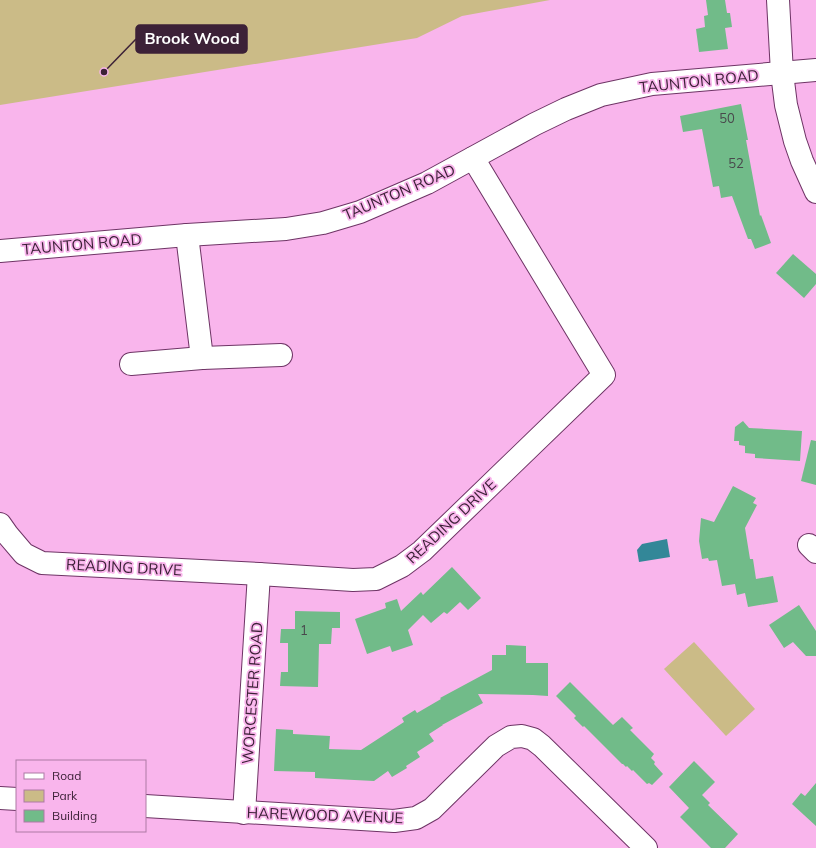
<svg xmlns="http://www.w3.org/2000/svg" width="816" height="848" viewBox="0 0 816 848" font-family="Mulish,sans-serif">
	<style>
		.green { fill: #cbbb87 }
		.water { fill: #338798 }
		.building { fill: #71bb89 }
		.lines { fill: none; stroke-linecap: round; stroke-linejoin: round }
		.minor-casing { stroke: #6e3465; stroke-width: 24 }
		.minor { stroke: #fff; stroke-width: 22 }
		.labels { text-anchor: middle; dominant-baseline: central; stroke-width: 3.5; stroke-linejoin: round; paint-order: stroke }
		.number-label { font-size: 13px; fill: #49484c }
		.street-label { font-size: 15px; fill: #3c2137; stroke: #f9b5ec }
		.leader { fill: none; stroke: #3c2137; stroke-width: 1.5 }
		.callout-dot { fill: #3c2137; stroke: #f9b5ec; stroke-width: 1.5 }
		.callout { fill: #3c2137; stroke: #3c2137; stroke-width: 1.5 }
		.callout-label { font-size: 16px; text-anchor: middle; font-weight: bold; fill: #fff }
	</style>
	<rect width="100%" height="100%" fill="#f9b5ec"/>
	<g class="green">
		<polygon points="0,0 550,0 462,16 417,38 0,105"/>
		<polygon points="694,642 755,709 726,736 664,669"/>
	</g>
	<polygon class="water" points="667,539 670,557 639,562 637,550 642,544"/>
	<g class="building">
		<polygon points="706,0 725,0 727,13 730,13 732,27 725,28 728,49 699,52 696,29 705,27 704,16 708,15"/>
		<polygon points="741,104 748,140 746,140 760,216 761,215 771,243 755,249 751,239 748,239 732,196 721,198 719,186 713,187 702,129 683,132 680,116"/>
		<polygon points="793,254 816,274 816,284 804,298 776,273"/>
		<polygon points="743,421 749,428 802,431 800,461 755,458 755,454 745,453 745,446 739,445 739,441 734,441 735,427"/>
		<polygon points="811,440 816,441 816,485 801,481"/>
		<polygon points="733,486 756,498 753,503 757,505 745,528 750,559 753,559 756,579 773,576 778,602 748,607 745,593 737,595 735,584 722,586 717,560 709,561 708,558 702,559 699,541 701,518 714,522"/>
		<polygon points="452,567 481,598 468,610 460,602 447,614 444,612 431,623 423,615 408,630 413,645 392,652 390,646 367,654 355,619 386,608 385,603 397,599 401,611 421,592 423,595"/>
		<polygon points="799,605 816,631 816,656 806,656 793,642 784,648 769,625"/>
		<polygon points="295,611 340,612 340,628 332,628 331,644 319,644 318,687 280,686 281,672 288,672 288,643 280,643 281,629 295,629"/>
		<polygon points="506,645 526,646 526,663 548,663 548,696 533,695 478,694 483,703 442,725 443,725 429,734 434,741 417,752 420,757 406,766 407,768 392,777 388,771 374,781 315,778 315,772 274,771 276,729 293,730 293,734 330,736 329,749 361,750 404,722 402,718 415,710 417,713 441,699 440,698 492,670 492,655 506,655"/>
		<polygon points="570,682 613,725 622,717 633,728 630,730 654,754 651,758 655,762 654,764 663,774 652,785 649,783 647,784 633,770 632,771 627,766 626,767 623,764 622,764 584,726 583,727 574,718 576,716 556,696"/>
		<polygon points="694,761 715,782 702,795 710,803 708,805 738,834 725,848 711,848 680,817 689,808 669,787"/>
		<polygon points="816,783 816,826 792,804 801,793 805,796"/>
	</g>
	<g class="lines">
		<defs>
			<g id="minor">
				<polyline points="778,0 782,73 786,105 795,141 802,161 816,192"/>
				<polyline points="187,235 202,358"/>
				<polyline points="0,251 187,235 286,229 323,223 360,212 427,183 535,124 566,109 601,95 652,84 816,70"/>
				<polyline points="131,364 202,358 281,355"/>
				<polyline points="0,524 7,534 24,554 42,563 259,574 353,580 376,579 402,566 422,551 604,375 473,158"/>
				<polyline points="809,545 816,552"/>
				<polyline points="0,798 17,799"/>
				<polyline points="145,806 394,821 416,818 432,809 496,746 511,737 522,736 533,739 542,746 646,848"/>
				<polyline points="244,813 259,574"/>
			</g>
		</defs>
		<use href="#minor" class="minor-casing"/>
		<use href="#minor" class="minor"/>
	</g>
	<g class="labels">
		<g class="number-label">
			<text x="727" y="118">50</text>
			<text x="736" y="163">52</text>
			<text x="304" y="630">1</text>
		</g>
		<g class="street-label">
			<text transform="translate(699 81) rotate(-6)">TAUNTON ROAD</text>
			<text transform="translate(399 192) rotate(-23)">TAUNTON ROAD</text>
			<text transform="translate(82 244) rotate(-5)">TAUNTON ROAD</text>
			<text transform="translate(451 521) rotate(-43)">READING DRIVE</text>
			<text transform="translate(124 567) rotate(3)">READING DRIVE</text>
			<text transform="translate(252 693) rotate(-86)">WORCESTER ROAD</text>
			<text transform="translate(325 815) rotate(2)">HAREWOOD AVENUE</text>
		</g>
	</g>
	<path class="leader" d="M104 72L136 39"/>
	<circle class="callout-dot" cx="104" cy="72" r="4"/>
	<rect class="callout" x="136" y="25" width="111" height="28" rx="4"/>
	<g class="callout-label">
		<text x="192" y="44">Brook Wood</text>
	</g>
	<rect x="16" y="760" width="130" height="72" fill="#f9b5ec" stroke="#ad7aa4"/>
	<rect x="24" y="773" width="20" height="6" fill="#ffffff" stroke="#ad7aa4"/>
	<text x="52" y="780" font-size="12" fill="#3c2137">Road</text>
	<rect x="24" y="790" width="20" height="12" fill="#cbbb87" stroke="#ad7aa4"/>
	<text x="52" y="800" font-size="12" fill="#3c2137">Park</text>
	<rect x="24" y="810" width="20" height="12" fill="#71bb89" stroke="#ad7aa4"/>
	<text x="52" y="820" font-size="12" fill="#3c2137">Building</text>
</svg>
